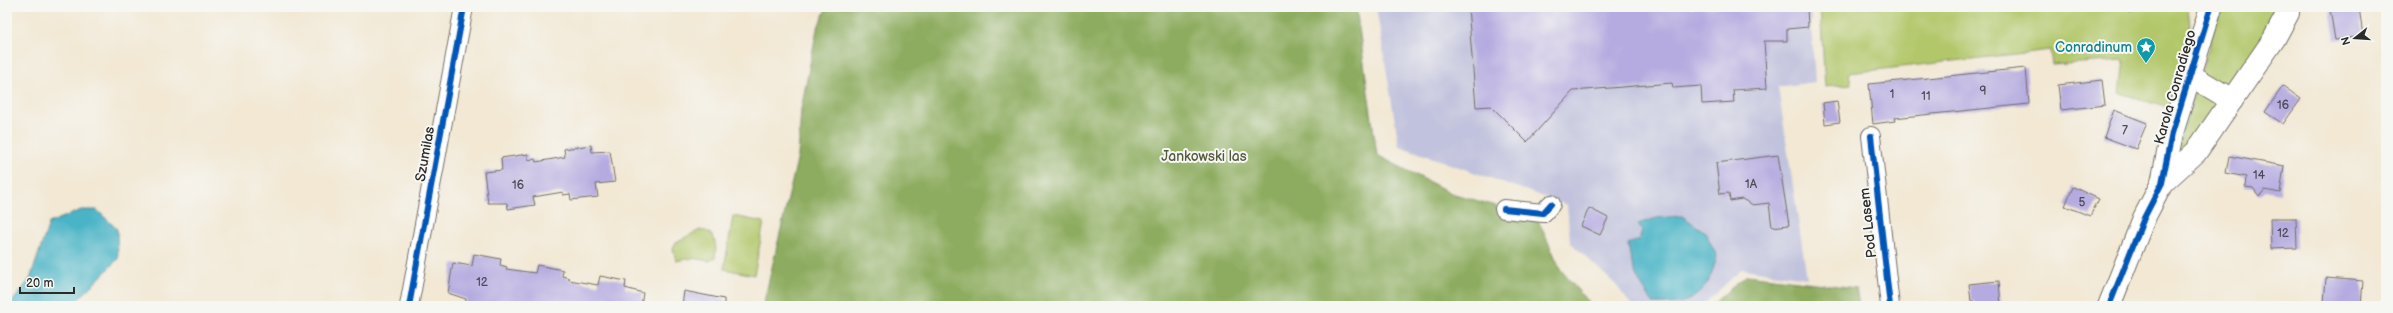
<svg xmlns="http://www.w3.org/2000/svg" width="2393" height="313" viewBox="0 0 2393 313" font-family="'Balsamiq Sans',sans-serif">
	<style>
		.industrial { fill: #c1c2dd }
		.green { fill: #b2c76b; stroke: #6e794b }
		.forest { fill: #8dac5f; stroke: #5c6c45 }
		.water { fill: #49b4c6; stroke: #3a7078 }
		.building { fill: #b5abe0 }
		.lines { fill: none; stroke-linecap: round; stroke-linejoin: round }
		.street-casing { stroke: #716d66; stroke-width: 20 }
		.secondary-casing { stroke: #716d66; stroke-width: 24 }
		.street { stroke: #fff; stroke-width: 18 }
		.secondary { stroke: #fff; stroke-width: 22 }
		.quiet { stroke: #3ea3eb; stroke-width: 5; stroke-dasharray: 10 5; stroke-linecap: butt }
		.cycleway-casing { stroke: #f6f6f2; stroke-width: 8 }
		.cycleway { stroke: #0057b8; stroke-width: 6 }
		.labels { text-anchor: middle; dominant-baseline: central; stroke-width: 4; stroke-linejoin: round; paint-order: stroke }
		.number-label { font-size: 12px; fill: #4e4b58 }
		.culture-label { font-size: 14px; fill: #0d838f; stroke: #f6f6f2; text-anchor: end }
		.street-label { font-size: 14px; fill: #2b2b2b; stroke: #f6f6f2 }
		.park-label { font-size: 14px; fill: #545a3e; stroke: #f6f6f2 }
	</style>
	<rect width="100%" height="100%" fill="#f6f6f2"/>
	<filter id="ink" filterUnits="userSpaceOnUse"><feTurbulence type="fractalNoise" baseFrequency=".025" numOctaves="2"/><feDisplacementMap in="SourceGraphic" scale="8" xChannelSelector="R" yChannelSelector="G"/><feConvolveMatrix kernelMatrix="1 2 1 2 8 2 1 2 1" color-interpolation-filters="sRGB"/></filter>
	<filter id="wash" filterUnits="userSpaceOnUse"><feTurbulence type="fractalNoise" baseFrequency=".012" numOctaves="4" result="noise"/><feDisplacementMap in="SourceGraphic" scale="16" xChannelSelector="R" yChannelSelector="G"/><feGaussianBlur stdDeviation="0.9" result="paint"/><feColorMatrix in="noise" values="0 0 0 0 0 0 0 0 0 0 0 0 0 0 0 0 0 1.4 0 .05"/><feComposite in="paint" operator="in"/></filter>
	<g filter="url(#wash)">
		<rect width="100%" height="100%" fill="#f2e8d4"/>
		<polygon class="industrial" points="1376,7 1810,7 1815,82 1778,87 1807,278 1742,269 1702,306 1632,306 1616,285 1570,242 1567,205 1399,146"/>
		<g class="green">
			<polygon points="1820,7 2188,7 2190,27 2169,108 2120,93 2124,60 2052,65 2050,50 1849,73 1851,84 1825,87"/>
			<polygon points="2221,7 2279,7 2258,45 2170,173"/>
			<polygon points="733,216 764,222 754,275 724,269"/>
			<path d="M700,230C716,231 717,245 715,258L709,261L692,258L676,261L673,248L676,242Z"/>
		</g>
		<g class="forest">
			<polygon points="827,7 1356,7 1377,155 1451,193 1537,218 1561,270 1591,306 763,306 798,156 801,109 817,29"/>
			<polygon points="1747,275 1856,288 1859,306 1710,306"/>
		</g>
		<g class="water">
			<polygon points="81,210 97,210 117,229 118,259 72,306 9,306 30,279 49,223"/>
			<path d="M1682,216L1705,232L1717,256C1707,294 1694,306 1654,304C1638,282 1632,271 1628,244L1639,240L1642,231L1638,224L1657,218Z"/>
		</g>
		<g id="blocks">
			<g class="building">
				<polygon points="1468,7 1807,7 1808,27 1787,29 1787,41 1764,41 1767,88 1733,90 1734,102 1702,104 1701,86 1673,88 1672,83 1573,91 1527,142 1491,106 1476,107"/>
				<polygon points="2343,7 2359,7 2363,36 2335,40 2330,9"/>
				<polygon points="2026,68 2029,104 1894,118 1895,121 1873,124 1869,84"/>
				<polygon points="2102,80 2105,105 2061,110 2058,85"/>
				<polygon points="2283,86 2301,99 2283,124 2265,112"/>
				<polygon points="1837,101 1840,122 1825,124 1823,103"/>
				<polygon points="2114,110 2147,123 2136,149 2104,137"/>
				<polygon points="591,145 592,152 610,151 615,182 596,184 598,197 571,200 570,194 563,195 563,192 533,197 535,205 508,209 507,203 488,203 484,172 502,170 501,158 528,154 528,160 535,159 536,162 565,157 564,149"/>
				<polygon points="1778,155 1789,225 1772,227 1769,203 1753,205 1742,199 1730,201 1729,193 1720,194 1716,163"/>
				<polygon points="2229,156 2284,166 2280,193 2265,190 2259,196 2253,188 2245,187 2246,177 2226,173"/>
				<polygon points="2073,187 2099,199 2090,216 2065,206"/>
				<polygon points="1589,208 1608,218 1600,235 1581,226"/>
				<polygon points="2270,218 2296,218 2297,248 2271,249"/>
				<polygon points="474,254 501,259 500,265 507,267 506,269 535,273 537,265 563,270 562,276 569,278 569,280 598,285 600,276 626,281 625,288 643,293 641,306 520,306 493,301 492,306 465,306 466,299 448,293 453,263 472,266"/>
				<polygon points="2326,278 2363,281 2361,306 2324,303"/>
				<polygon points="1999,281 2001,306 1974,306 1974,301 1971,301 1969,284"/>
				<polygon points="684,291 724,299 724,306 682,306"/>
			</g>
		</g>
	</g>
	<g filter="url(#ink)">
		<use href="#blocks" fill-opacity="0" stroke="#716d66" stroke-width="1"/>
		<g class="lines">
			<defs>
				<g id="street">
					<polyline points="1871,136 1890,306"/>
					<polyline points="1504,209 1543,213 1551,204"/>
					<polyline points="409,306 464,7"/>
				</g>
				<g id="secondary">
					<polyline points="2190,75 2232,100"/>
					<polyline points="2162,183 2196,152 2274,39 2288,13 2288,7"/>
					<polyline points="2109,306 2144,218 2162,183 2172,133 2211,7"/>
				</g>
			</defs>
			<use href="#street" class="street-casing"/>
			<use href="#secondary" class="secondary-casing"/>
			<use href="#street" class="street"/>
			<use href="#secondary" class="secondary"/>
			<polyline class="quiet" points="2128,7 2131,8 2131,13"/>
			<defs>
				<g id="cycleway">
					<polyline points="1871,136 1890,306"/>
					<polyline points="1504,209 1543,213 1551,204"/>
					<polyline points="409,306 464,7"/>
					<polyline points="2109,306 2144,218 2162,183 2172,133 2211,7"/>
				</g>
			</defs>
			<use href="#cycleway" class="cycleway-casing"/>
			<use href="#cycleway" class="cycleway"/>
		</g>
	</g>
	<defs>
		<symbol id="sight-pin" viewBox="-11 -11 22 30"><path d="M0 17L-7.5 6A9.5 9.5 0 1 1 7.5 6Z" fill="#0f9aa8" stroke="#f6f6f2"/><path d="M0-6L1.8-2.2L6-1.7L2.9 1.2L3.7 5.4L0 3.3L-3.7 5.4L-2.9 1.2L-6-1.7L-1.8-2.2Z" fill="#fff"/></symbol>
	</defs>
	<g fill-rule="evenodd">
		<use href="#sight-pin" x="2135" y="36" width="22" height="30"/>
	</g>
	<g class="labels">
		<g class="number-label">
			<text x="1983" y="91">9</text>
			<text x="1892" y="94">1</text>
			<text x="1926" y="96">11</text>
			<text x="2283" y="105">16</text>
			<text x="2125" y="130">7</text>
			<text x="2259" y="175">14</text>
			<text x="1751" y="184">1A</text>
			<text x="518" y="185">16</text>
			<text x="2082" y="202">5</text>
			<text x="2283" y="233">12</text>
			<text x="482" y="282">12</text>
		</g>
		<g class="culture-label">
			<text x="2132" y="47">Conradinum</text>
		</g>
		<g class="street-label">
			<text transform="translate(2175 87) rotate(-74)">Karola Conradiego</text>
			<text transform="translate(425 154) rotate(-80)">Szumilas</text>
			<text transform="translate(1868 223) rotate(-96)">Pod Lasem</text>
		</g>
		<g class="park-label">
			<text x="1204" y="156">Jankowski las</text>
		</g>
	</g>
	<rect width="2393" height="313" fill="none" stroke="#f6f6f2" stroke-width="24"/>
	<g transform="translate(2355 38) rotate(253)" stroke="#f6f6f2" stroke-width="3" paint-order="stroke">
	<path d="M0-3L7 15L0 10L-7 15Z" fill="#2b2b2b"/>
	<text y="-6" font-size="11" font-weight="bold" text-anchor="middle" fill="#2b2b2b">N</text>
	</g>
	<path d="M20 287v6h54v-6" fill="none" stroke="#2b2b2b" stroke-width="2"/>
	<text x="26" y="287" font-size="12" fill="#2b2b2b" stroke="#f6f6f2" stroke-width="3" paint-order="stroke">20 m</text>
</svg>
